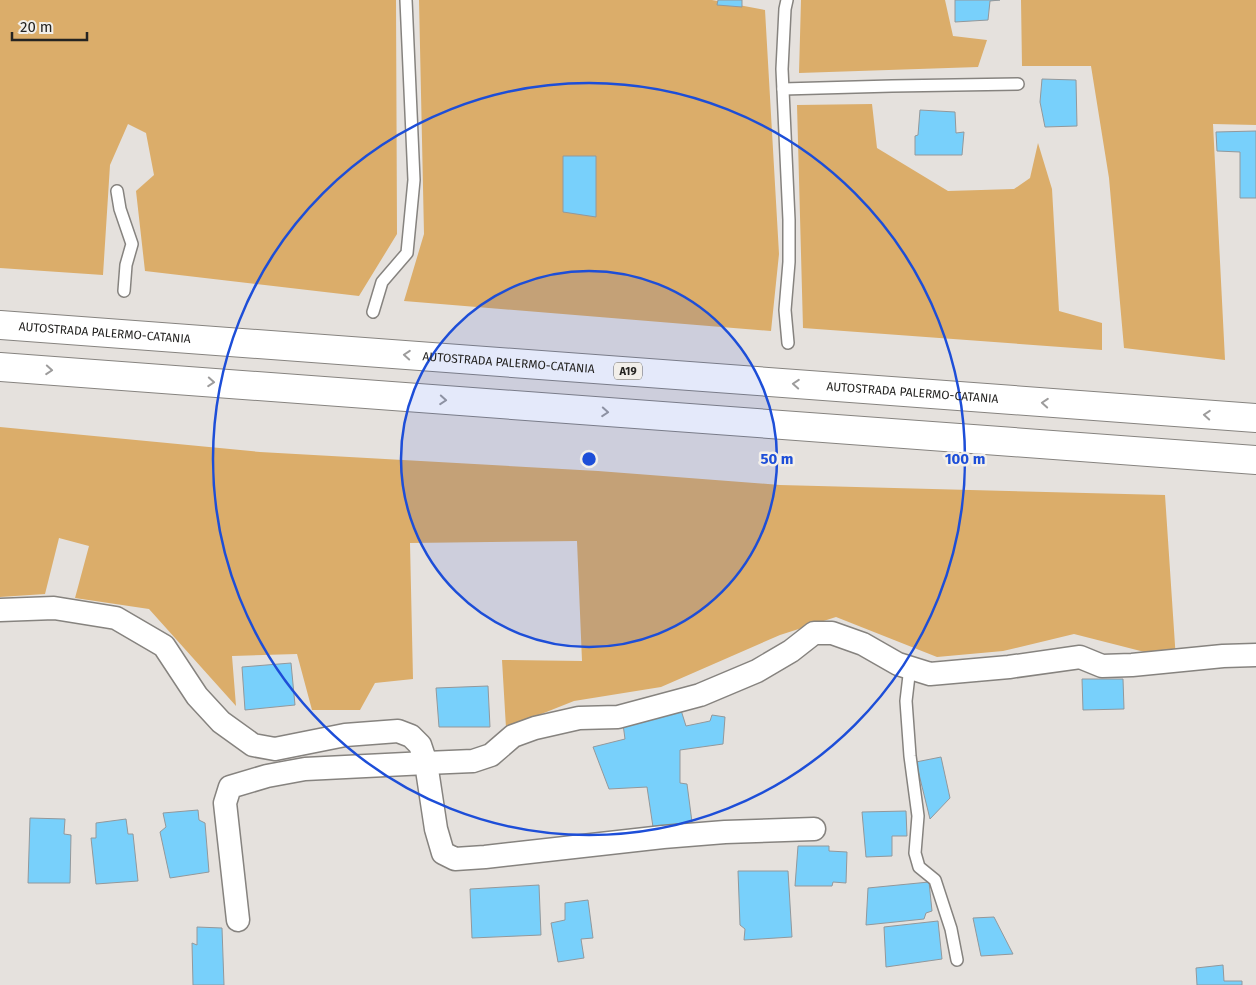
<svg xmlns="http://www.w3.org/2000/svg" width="1256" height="985" viewBox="0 0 1256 985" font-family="'Fira Sans',sans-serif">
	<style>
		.green { fill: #dbad6a }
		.building { fill: #78d0fb; stroke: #93989b }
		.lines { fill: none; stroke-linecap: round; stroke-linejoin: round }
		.lane-casing { stroke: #86837f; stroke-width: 14 }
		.street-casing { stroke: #86837f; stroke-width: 25 }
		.highway-casing { stroke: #86837f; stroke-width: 30 }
		.lane { stroke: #fff; stroke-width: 11 }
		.street { stroke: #fff; stroke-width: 22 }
		.highway { stroke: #fff; stroke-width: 28 }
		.oneway { stroke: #9d9c9c }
		.ring { fill: none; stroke: #1d4ed8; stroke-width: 2.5 }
		.labels { text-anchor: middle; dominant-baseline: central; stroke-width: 5; stroke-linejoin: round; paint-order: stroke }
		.shield { fill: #f2efea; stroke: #62615e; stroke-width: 1 }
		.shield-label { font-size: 11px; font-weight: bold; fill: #252422 }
		.street-label { font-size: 12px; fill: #252422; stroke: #f2efea }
		.centre { fill: #1d4ed8; stroke: #f2efea; stroke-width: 2.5 }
		.ring-label { font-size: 15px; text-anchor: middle; font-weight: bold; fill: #1d4ed8; stroke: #f2efea; stroke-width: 5; stroke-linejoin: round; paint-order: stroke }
	</style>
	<rect width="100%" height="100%" fill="#e5e1dd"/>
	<g class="green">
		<polygon points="0,0 396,0 397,234 359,296 145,271 136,191 154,175 146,133 128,124 110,165 103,275 0,268"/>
		<polygon points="419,0 712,0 765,10 779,254 771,331 404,301 424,234"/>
		<polygon points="801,0 945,0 953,36 987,40 978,67 799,73"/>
		<polygon points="1021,0 1256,0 1256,125 1213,124 1225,360 1124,348 1109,178 1091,66 1022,66"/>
		<polygon points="872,104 877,148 948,191 1014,189 1030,178 1038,143 1052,189 1059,311 1102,323 1102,350 803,328 797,105"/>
		<polygon points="0,427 260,452 598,471 780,485 1165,495 1176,660 1074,634 1003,651 937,657 836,617 780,635 661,687 574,701 506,728 502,660 582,661 577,541 410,543 413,679 375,683 360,710 312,710 297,654 232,656 236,706 149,609 75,598 89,546 59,538 45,594 0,597"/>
	</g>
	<g class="building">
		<polygon points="718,0 742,0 742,7 717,5"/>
		<polygon points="955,0 1000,0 990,1 988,20 955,22"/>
		<polygon points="1042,79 1076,80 1077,126 1045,127 1040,102"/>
		<polygon points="920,110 955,112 956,133 964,132 962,155 915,155 915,136 918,135"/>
		<polygon points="1256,131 1256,198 1240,198 1240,152 1217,151 1216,132"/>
		<polygon points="563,156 596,156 596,217 563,212"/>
		<polygon points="291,663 295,705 245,710 242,667"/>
		<polygon points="1082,679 1123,679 1124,709 1083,710"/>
		<polygon points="488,686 490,727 439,727 436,688"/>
		<polygon points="680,707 686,726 710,721 712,715 725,717 723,744 680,750 680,783 687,784 692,822 653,827 647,787 609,789 593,747 625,739 623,724"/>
		<polygon points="941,757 950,798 930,819 916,762"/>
		<polygon points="198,810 199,820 205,823 209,872 170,878 160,832 166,827 163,813"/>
		<polygon points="906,811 907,836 892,836 892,856 866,857 862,812"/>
		<polygon points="30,818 65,819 64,834 71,835 70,883 28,883"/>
		<polygon points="126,819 128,834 133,834 138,881 96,884 91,838 96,838 96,823"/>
		<polygon points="798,846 829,846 829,851 847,852 846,883 833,882 832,886 795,886"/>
		<polygon points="738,871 788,871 792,937 744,940 745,929 740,925"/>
		<polygon points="929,882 932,911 926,913 924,919 866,925 868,888"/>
		<polygon points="539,885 541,935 472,938 470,889"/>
		<polygon points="588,900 593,938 581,939 584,958 558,962 551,923 565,920 565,903"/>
		<polygon points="994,917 1013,954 981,956 973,918"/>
		<polygon points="938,921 942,959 886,967 884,927"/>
		<polygon points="197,927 222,928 224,985 193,985 192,943 197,945"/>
		<polygon points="1223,965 1224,981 1242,981 1242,985 1197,985 1196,968"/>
	</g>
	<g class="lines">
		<defs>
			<g id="lane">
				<polyline points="787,0 785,9 782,69 789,220 789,262 785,310 788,343"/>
				<polyline points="783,89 892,86 1018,84"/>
				<polyline points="117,191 120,209 132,244 126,265 124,291"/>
				<polyline points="373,312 382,282 407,253 414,180 406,0"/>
				<polyline points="910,667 906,701 910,756 918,816 915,853 919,867 935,880 951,929 957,960"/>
			</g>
			<g id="street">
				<polyline points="0,610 54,608 116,618 164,646 197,696 221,722 253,745 275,749 345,735 398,731 411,736 420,745 426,763 473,761 491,755 513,736 535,728 579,718 618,717 700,695 757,671 791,651 814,633 832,633 863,644 898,664 930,674 1009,667 1080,657 1102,666 1132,665 1223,656 1256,655"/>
				<polyline points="238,920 225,803 230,787 267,776 305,769 426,763 436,829 443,853 455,859 485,857 663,837 725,832 814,829"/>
			</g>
			<g id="highway">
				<path id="s1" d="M0,325L1256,418"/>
				<polyline points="0,367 1256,460"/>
			</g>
		</defs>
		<use href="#lane" class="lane-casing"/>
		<use href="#street" class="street-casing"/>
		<use href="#highway" class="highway-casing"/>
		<use href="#lane" class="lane"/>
		<use href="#street" class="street"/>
		<use href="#highway" class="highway"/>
	</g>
	<defs><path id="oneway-chevron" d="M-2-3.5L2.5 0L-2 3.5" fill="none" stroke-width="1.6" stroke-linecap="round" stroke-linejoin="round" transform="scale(1.25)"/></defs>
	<g class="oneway">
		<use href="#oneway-chevron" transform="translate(407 355) rotate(-176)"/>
		<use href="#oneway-chevron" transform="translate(49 370) rotate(4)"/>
		<use href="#oneway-chevron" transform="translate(211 382) rotate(4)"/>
		<use href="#oneway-chevron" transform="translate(796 384) rotate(-176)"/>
		<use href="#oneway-chevron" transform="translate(443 400) rotate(4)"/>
		<use href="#oneway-chevron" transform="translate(1045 403) rotate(-176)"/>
		<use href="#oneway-chevron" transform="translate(605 412) rotate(4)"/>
		<use href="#oneway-chevron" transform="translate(1207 415) rotate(-176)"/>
	</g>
	<circle cx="589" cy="459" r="188" fill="#1d4ed8" fill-opacity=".12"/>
	<g class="ring">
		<circle cx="589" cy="459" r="188"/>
		<circle cx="589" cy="459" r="376"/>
	</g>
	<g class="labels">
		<rect class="shield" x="614" y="362.5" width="28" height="17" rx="4"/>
		<g class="shield-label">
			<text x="628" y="371">A19</text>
		</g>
		<g class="street-label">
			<text stroke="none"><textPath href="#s1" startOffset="105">AUTOSTRADA PALERMO-CATANIA</textPath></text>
			<text stroke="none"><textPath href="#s1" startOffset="510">AUTOSTRADA PALERMO-CATANIA</textPath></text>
			<text stroke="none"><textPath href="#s1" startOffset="915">AUTOSTRADA PALERMO-CATANIA</textPath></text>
		</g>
	</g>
	<circle cx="589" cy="459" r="8" class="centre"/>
	<g class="ring-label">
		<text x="777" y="464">50 m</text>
		<text x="965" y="464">100 m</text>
	</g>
	<path d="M12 32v8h75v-8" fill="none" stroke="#252422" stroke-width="2.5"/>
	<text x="20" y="32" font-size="15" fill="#252422" stroke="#f2efea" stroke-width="4" paint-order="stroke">20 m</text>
</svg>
